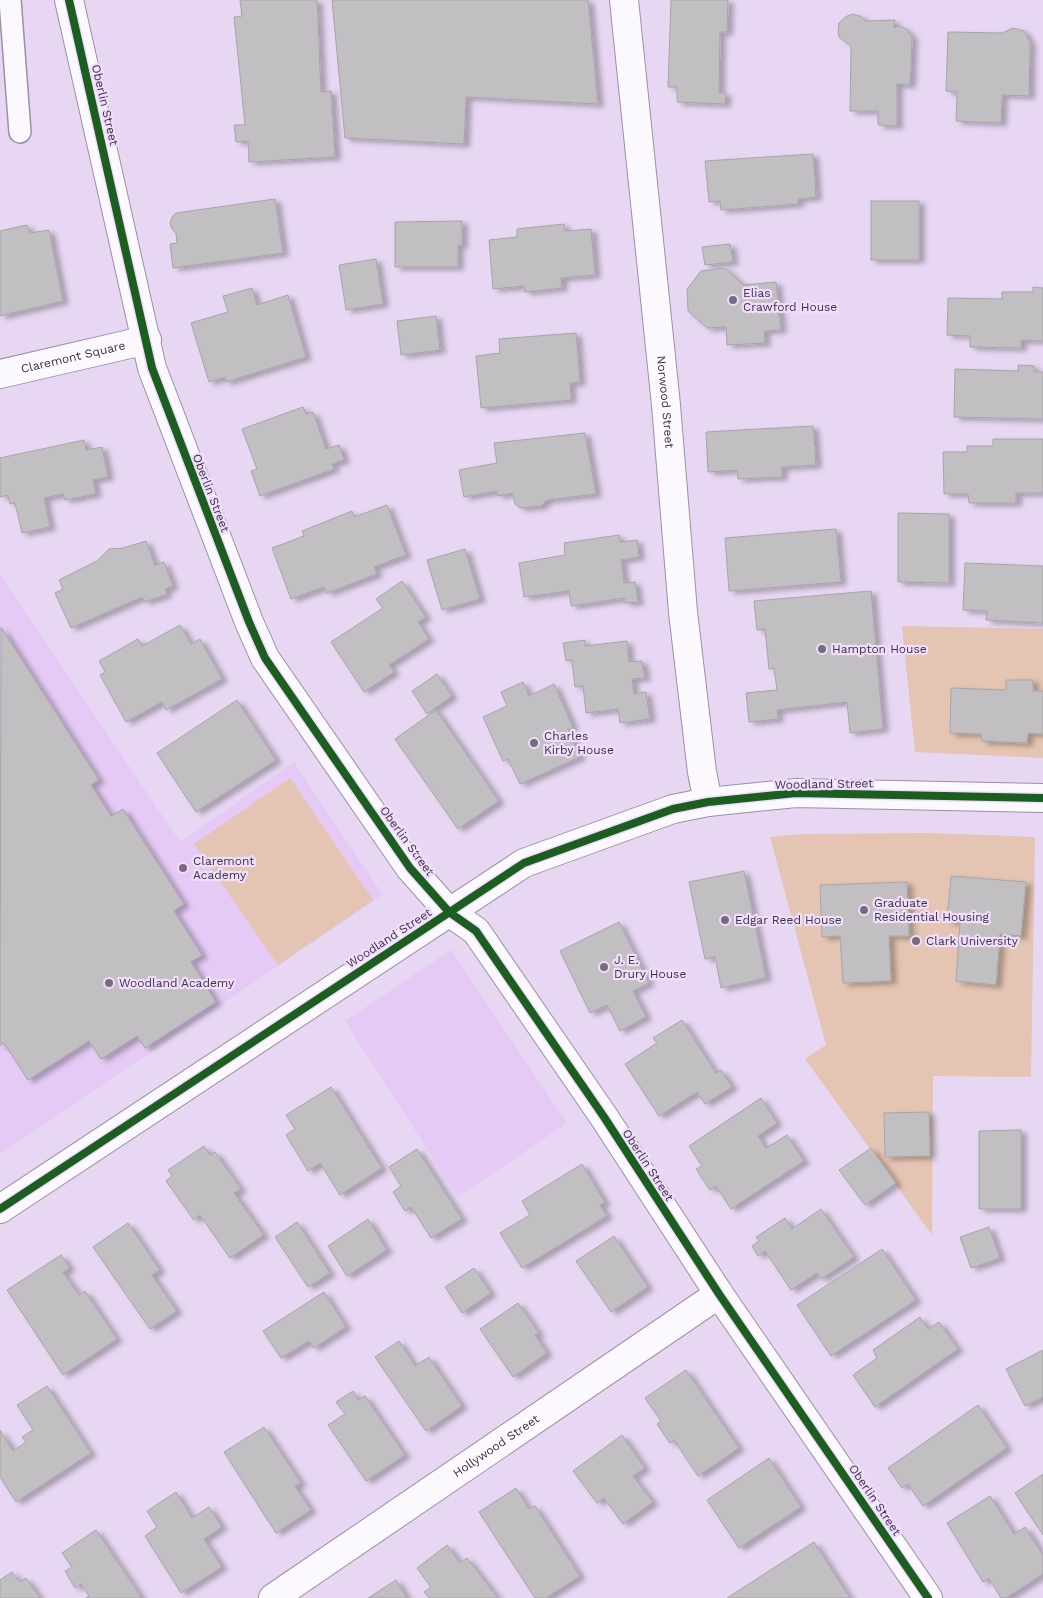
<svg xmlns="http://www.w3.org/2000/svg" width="1043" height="1598" viewBox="0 0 1043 1598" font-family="'Work Sans',sans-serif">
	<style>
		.built { fill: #e4caf5 }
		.green { fill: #e4c4b2 }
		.building { fill: #c2bfc2; stroke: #a7a5a8; filter: url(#shadow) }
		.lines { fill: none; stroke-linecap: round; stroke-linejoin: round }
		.lane-casing { stroke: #9c90a4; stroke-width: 24 }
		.street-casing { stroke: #9c90a4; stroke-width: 30 }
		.lane { stroke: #fbf9fd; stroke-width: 21 }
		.street { stroke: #fbf9fd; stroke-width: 28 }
		.cycleway-casing { stroke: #f0defc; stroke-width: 11 }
		.cycleway { stroke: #1b5e20; stroke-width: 8 }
		.poi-dot { fill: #786b81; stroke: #f0defc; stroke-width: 2 }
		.labels { text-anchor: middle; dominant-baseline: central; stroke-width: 4.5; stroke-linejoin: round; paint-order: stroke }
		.street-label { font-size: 12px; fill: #3d3144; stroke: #f0defc }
		.poi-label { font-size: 12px; fill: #3d3144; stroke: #f0defc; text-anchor: start }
	</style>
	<defs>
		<filter id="shadow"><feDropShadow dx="5.5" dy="3" stdDeviation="2.5" flood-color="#0004"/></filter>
	</defs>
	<rect width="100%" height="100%" fill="#e7d7f2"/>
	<g class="built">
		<polygon points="0,574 180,842 294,762 383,895 0,1154"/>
		<polygon points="451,950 567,1123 458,1197 345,1021"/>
	</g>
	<g class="green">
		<polygon points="902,626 1043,629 1043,758 915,752"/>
		<polygon points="290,778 373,900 278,965 194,844"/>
		<polygon points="928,833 1035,837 1031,1077 933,1076 932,1235 805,1059 826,1045 770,837 802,834"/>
	</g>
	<g class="building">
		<polygon points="240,0 317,0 321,92 331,91 335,157 249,162 248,141 236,142 234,125 245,125 234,17 242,16"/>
		<polygon points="332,0 588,0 598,104 466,97 464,144 345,138"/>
		<polygon points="671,0 728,0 727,32 720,32 719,93 726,93 725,104 677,102 677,87 668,87"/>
		<polygon points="852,14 860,16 866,21 895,20 894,28 900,26 906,29 912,37 910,85 897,84 897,126 878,125 878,111 850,111 851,46 839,37 838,30 839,23 845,17"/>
		<polygon points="1013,28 1024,31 1030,42 1029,96 1002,95 1001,123 956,121 957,92 946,91 948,32 1002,33"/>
		<polygon points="813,154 816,197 798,199 798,204 721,210 720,201 709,202 705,161"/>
		<polygon points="275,199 283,253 173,268 170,244 177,243 176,233 172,229 170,223 172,217 176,213"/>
		<rect x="871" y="201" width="48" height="59"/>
		<polygon points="462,221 462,245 458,245 458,267 395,267 395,222"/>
		<polygon points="564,224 565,231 591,229 595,275 561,278 562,288 525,292 524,286 493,289 489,240 517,237 517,229"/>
		<polygon points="27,225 30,233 49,230 63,301 0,316 0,231"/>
		<polygon points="730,244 733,262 705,265 702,247"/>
		<polygon points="376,259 383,304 346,310 339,265"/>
		<polygon points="725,268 743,285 776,282 781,330 764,331 765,343 727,345 726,327 707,328 688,311 687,289 701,271"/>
		<polygon points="1033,287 1043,288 1043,341 1021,340 1021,348 970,347 970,336 947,335 948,298 1002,299 1002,292 1033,292"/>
		<polygon points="252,288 257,305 288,295 306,357 226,382 225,377 209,382 191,323 228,312 223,296"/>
		<polygon points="436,316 440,350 401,355 397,321"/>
		<polygon points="576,333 580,382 570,383 571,400 481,408 476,356 500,353 499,339"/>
		<polygon points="1018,365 1034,366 1034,372 1043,372 1043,419 954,417 955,369 1018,371"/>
		<polygon points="303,407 306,414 313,412 326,449 339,445 344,460 332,464 334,469 260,496 251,471 257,469 242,429"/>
		<polygon points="813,426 816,465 782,467 782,477 738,479 737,470 708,472 706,432"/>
		<polygon points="585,433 596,494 547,500 541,506 521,508 515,504 513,493 498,496 497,491 464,497 459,470 497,463 494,443"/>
		<polygon points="993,439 1043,439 1043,493 1016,493 1016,503 969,503 968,494 944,494 943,452 967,452 967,446 993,446"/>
		<polygon points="84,440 86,450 102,447 108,477 93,480 96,494 65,500 63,494 44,498 50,527 22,533 15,503 10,504 8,495 0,497 0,458"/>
		<polygon points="387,505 406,555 374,567 377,574 327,593 324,587 291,599 272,548 304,536 302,531 352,511 354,517"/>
		<polygon points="898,513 949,514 949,583 898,582"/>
		<polygon points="836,529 841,582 729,591 725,538"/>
		<polygon points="619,535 620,542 637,540 639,557 621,560 624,583 635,582 638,602 625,603 624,598 571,606 569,591 524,597 519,563 565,555 564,543"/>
		<polygon points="146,541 155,565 164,562 173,586 165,589 167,594 145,602 142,597 71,628 55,593 63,589 59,580 97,561 109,549 123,548"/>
		<polygon points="465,549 480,599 442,610 427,560"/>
		<polygon points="965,563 1043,566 1043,623 986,620 987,611 963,610"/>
		<polygon points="402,581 426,617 418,622 429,639 389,665 394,672 364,692 331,642 383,608 376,599"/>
		<polygon points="871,591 883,729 850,733 847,702 777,710 778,719 749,722 746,693 777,690 774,668 769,669 765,629 757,630 754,601"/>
		<polygon points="180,625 191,644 200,639 222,679 166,710 162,702 126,722 100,675 105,672 99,661 138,639 142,646"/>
		<polygon points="1,627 99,780 91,785 111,816 123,809 184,904 174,911 202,955 191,962 216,1002 145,1048 137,1036 101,1059 89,1041 28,1080 4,1043 0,1046"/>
		<polygon points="585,640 585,646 627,641 629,662 642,661 645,678 632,679 634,694 646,692 650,719 620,723 618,709 586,713 583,686 575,687 572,660 566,661 563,643"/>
		<polygon points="437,674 452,696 427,714 412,691"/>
		<polygon points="1006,680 1033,680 1033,691 1043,691 1043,734 1028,733 1027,743 982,741 981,734 950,733 951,688 1006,690"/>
		<polygon points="523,682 529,696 554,684 573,727 568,730 580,757 520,784 508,759 503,761 483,717 507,706 501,692"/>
		<polygon points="237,700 276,760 196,812 157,753"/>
		<polygon points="436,710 499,801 458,829 395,739"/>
		<polygon points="744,871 766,978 721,988 715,957 705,959 689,882"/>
		<polygon points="951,876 1026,882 1021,936 1000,934 996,985 956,981 960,922 947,921"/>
		<polygon points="907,882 909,936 889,936 891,981 843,983 840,936 822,937 820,885"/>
		<polygon points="619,922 649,983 633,991 646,1017 620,1031 607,1005 590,1013 560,951"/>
		<polygon points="682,1020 716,1073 721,1070 732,1087 705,1104 697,1092 659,1116 625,1064 657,1043 653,1038"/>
		<polygon points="331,1087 382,1168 340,1195 320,1163 308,1171 286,1135 295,1129 286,1115"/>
		<polygon points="761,1098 777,1123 758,1136 766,1148 787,1135 804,1161 731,1209 716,1186 710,1190 696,1169 702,1166 689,1146"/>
		<polygon points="929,1112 930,1156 885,1157 884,1113"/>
		<polygon points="1021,1130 1021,1209 979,1209 979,1131"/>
		<polygon points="204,1146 210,1155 215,1152 241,1189 234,1193 264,1235 230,1258 200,1215 194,1220 166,1181 172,1176 168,1170"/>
		<polygon points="871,1148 896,1183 865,1205 839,1170"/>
		<polygon points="417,1149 462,1219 431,1238 411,1207 405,1211 393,1192 401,1186 389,1167"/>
		<polygon points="582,1164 605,1202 600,1205 607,1216 522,1268 500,1233 530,1215 522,1201"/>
		<polygon points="821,1209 854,1257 821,1279 817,1273 791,1290 765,1251 758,1256 752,1246 759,1241 756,1237 785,1218 792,1229"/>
		<polygon points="368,1219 387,1250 347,1276 328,1246"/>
		<polygon points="297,1222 330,1273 308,1287 275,1237"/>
		<polygon points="128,1223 160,1270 152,1275 177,1311 150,1329 93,1247"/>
		<polygon points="989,1227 1000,1258 971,1268 960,1237"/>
		<polygon points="614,1236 648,1287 611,1312 576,1261"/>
		<polygon points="882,1249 916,1300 831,1356 797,1305"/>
		<polygon points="61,1255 70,1268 63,1272 79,1295 85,1291 117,1339 63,1375 7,1290"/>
		<polygon points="474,1268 491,1293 462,1313 445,1287"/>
		<polygon points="324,1292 346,1327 314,1348 309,1341 281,1358 263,1331"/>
		<polygon points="518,1303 539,1333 535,1335 547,1353 513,1377 480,1329"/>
		<polygon points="920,1317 928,1329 939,1322 958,1349 875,1407 853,1375 877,1358 873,1350"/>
		<polygon points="399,1341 415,1366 429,1357 462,1406 426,1431 375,1357"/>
		<polygon points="1043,1350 1043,1397 1025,1406 1006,1369"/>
		<polygon points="686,1370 739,1448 698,1476 674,1440 670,1443 657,1424 661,1421 645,1398"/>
		<polygon points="47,1386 91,1453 16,1502 0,1477 0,1430 13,1451 26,1442 22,1437 33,1430 17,1405"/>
		<polygon points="353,1391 358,1400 365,1396 405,1455 366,1481 328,1425 345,1414 336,1402"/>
		<polygon points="978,1405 1007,1448 923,1506 908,1484 902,1488 888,1468"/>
		<polygon points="264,1427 301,1483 295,1486 311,1510 276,1533 224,1452"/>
		<polygon points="622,1435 645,1468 633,1476 653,1502 623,1524 604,1498 597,1503 573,1471"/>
		<polygon points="769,1458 801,1507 739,1548 707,1500"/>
		<polygon points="1043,1474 1043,1535 1015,1493"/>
		<polygon points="516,1488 529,1509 535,1506 580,1576 546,1598 535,1598 479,1512"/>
		<polygon points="176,1492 192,1518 209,1507 222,1527 204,1539 222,1567 181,1593 145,1536 157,1527 147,1511"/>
		<polygon points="990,1496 1014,1534 1025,1527 1043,1555 1043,1574 1006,1598 1001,1598 989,1578 983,1582 947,1523"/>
		<polygon points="96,1530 142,1598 86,1598 89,1596 81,1584 75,1588 65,1571 72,1567 62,1553"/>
		<polygon points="814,1542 850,1598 727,1598"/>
		<polygon points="447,1545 460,1563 467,1558 498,1598 429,1598 424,1592 431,1587 417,1568"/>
		<polygon points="12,1572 20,1582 26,1578 40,1598 0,1598 0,1580"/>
		<polygon points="396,1580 407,1598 368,1598"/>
	</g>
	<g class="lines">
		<defs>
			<polyline id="lane" points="10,0 20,132"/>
			<g id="street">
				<polyline points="69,0 152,368 249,622 265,658 410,868 449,912 476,931 604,1117 719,1294 928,1598"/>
				<path id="s1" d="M624,0L666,405L683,612L702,772L708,802"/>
				<path id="s2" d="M0,374L147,340"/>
				<polyline points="0,1209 524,863 673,809 708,802 796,793 1043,798"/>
				<path id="s3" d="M273,1598L719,1294"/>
			</g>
		</defs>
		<use href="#lane" class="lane-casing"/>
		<use href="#street" class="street-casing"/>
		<use href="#lane" class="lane"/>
		<use href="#street" class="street"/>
		<defs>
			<g id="cycleway">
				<polyline points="69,0 152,368 249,622 265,658 410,868 449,912 476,931 604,1117 719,1294 928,1598"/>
				<polyline points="0,1209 524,863 673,809 708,802 796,793 1043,798"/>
			</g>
		</defs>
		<use href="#cycleway" class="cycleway-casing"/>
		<use href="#cycleway" class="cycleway"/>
	</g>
	<g class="poi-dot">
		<circle cx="733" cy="300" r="5"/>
		<circle cx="822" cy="649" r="5"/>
		<circle cx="534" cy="743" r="5"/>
		<circle cx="183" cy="868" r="5"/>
		<circle cx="864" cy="910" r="5"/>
		<circle cx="725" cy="920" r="5"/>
		<circle cx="916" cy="941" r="5"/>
		<circle cx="604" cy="967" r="5"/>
		<circle cx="109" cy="983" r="5"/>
	</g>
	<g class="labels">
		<g class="street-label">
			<text transform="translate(105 105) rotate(77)">Oberlin Street</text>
			<text stroke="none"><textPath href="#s2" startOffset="75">Claremont Square</textPath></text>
			<text stroke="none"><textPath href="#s1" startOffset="404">Norwood Street</textPath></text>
			<text transform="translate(211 493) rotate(69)">Oberlin Street</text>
			<text transform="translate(824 784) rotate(-1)">Woodland Street</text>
			<text transform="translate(407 841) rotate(54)">Oberlin Street</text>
			<text transform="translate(389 938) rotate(-33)">Woodland Street</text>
			<text transform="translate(648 1165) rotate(57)">Oberlin Street</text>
			<text stroke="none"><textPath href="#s3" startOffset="270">Hollywood Street</textPath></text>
			<text transform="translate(875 1500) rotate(56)">Oberlin Street</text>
		</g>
		<g class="poi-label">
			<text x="743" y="293">Elias<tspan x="743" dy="14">Crawford House</tspan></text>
			<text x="832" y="649">Hampton House</text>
			<text x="544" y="736">Charles<tspan x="544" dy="14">Kirby House</tspan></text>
			<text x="193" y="861">Claremont<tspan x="193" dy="14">Academy</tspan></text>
			<text x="874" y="903">Graduate<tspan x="874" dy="14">Residential Housing</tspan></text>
			<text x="735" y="920">Edgar Reed House</text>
			<text x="926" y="941">Clark University</text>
			<text x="614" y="960">J. E.<tspan x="614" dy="14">Drury House</tspan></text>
			<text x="119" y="983">Woodland Academy</text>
		</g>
	</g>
</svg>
